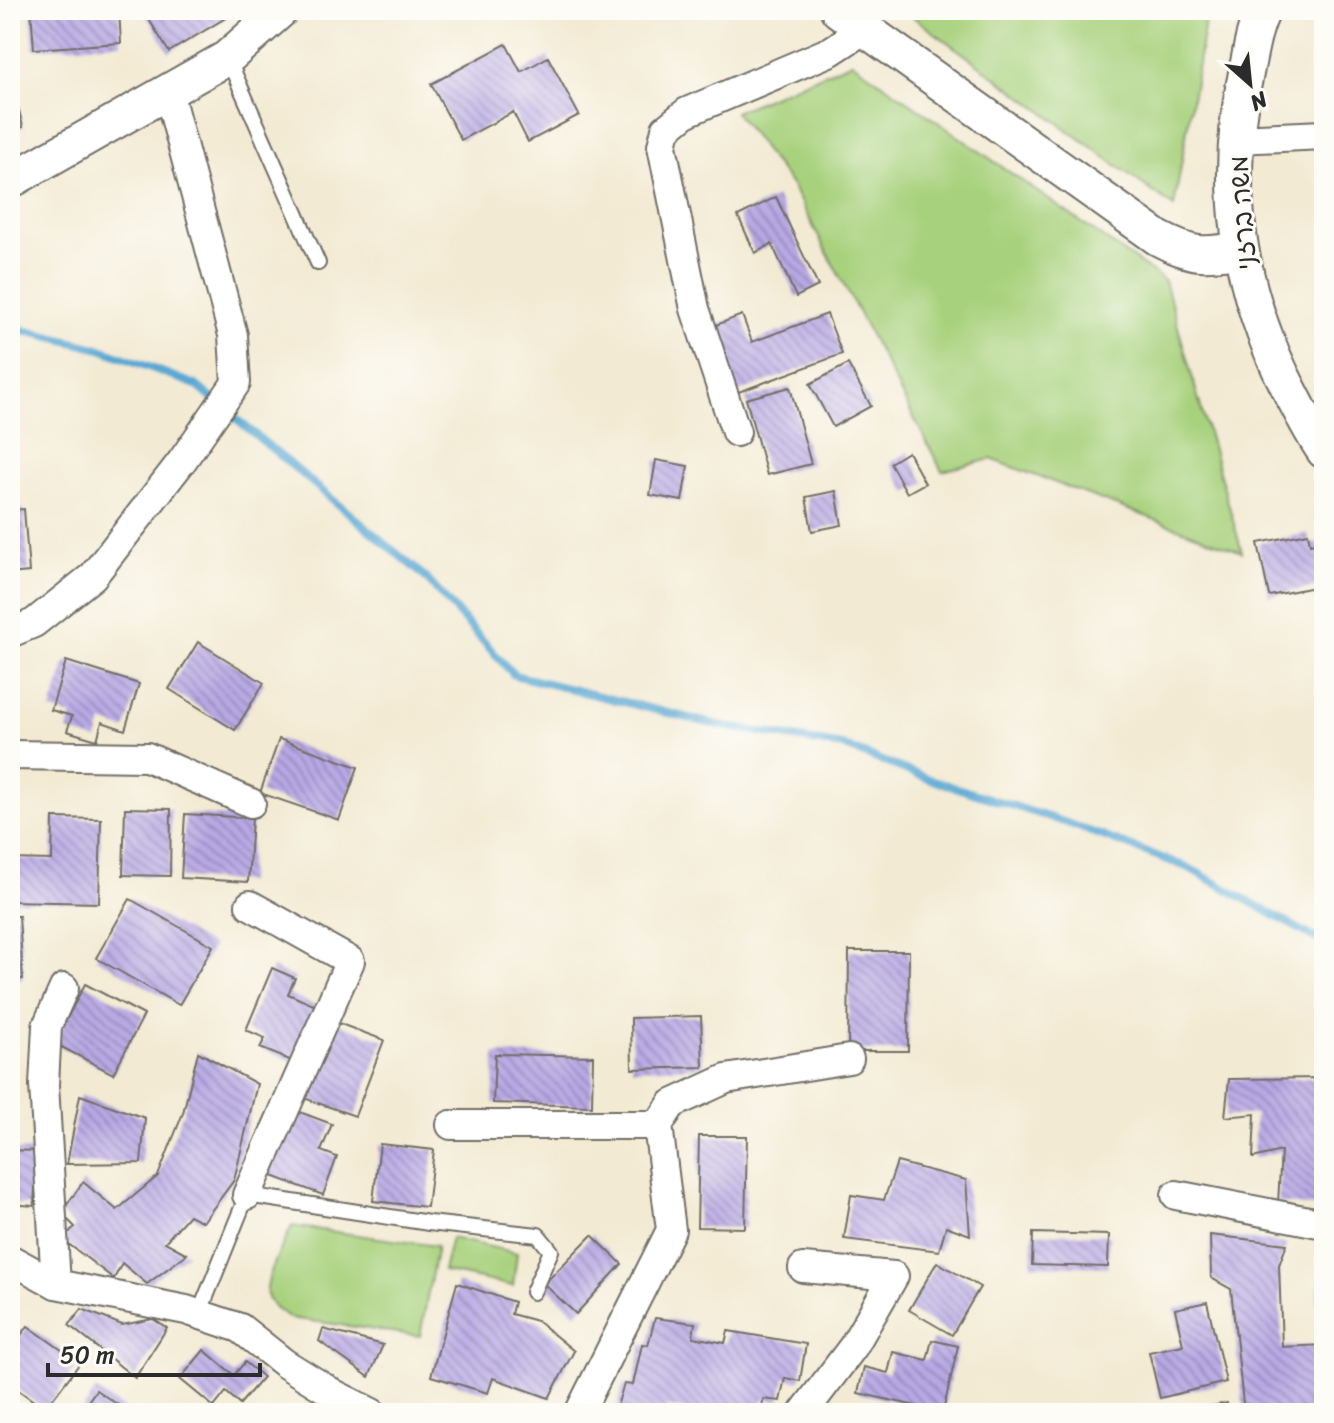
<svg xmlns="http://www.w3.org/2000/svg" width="1334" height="1423" viewBox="0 0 1334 1423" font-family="Sriracha,'Playpen Sans Hebrew',sans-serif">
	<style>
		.green { fill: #a8d17d; stroke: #6a7e54; stroke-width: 2 }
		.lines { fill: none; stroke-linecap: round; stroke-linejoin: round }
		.stream { stroke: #5aa8d3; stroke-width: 8 }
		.building { fill: url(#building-back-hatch) }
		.service-casing { stroke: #716e66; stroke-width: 18 }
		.minor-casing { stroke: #716e66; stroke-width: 32 }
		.tertiary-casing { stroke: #716e66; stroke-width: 38 }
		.service { stroke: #fff; stroke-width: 14 }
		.minor { stroke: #fff; stroke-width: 28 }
		.tertiary { stroke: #fff; stroke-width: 34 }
		.labels { text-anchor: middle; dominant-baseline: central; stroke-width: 6; stroke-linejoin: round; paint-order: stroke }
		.street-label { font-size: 26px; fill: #2b2b2b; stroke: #fdfcf7 }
	</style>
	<defs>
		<pattern id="building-back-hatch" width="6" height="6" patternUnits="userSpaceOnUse" patternTransform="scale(2)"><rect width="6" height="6" fill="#b7a8e4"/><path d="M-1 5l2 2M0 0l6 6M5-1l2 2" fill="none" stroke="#9589b9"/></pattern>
	</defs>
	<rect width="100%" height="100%" fill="#fdfcf7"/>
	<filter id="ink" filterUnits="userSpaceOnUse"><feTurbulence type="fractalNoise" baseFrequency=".0125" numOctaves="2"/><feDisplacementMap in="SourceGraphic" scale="16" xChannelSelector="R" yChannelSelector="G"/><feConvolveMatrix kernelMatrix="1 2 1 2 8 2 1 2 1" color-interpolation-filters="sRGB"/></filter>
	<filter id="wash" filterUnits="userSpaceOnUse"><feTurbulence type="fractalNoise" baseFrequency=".006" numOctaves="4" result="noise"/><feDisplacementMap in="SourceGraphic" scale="32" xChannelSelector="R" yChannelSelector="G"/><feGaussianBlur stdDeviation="1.8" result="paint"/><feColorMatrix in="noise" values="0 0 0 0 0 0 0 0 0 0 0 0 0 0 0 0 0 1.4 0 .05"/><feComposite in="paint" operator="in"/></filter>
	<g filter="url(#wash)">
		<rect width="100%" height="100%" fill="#f3ead3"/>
		<g class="green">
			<polygon points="926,10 1207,10 1174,207 913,17"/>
			<polygon points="852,62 1165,281 1242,552 991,459 942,471 792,186 735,112"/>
			<path d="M292,1226L437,1246L420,1336L290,1318C282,1312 270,1306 267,1295C264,1278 285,1242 292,1226Z"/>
			<polygon points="451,1238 517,1253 513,1286 443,1271"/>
		</g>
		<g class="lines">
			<polyline class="stream" points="10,327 101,349 196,385 424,576 514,675 717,725 843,746 929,779 1067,823 1189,868 1324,943"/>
		</g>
		<g id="blocks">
			<g class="building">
				<polygon points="31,10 119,10 121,43 34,49"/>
				<polygon points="143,10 230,10 232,14 169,52"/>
				<polygon points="506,44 521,72 548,57 579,115 528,142 513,112 461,140 431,84"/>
				<polygon points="10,73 23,127 10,130"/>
				<polygon points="776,197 818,286 796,297 772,244 755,253 738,216"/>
				<polygon points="827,314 842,354 733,394 708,328 742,315 752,342"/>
				<polygon points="848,364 871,406 833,427 810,384"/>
				<polygon points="790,387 811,464 767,475 746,399"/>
				<polygon points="908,452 925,483 907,493 890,463"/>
				<polygon points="656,460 688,466 682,501 650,495"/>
				<polygon points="836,491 842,525 812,531 806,497"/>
				<polygon points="24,509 29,572 10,574 10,510"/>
				<polygon points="1308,533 1310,544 1324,541 1324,585 1269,596 1258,543"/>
				<polygon points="198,642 264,683 235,730 169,689"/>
				<polygon points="66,661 139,684 125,730 102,722 97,740 67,731 72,716 51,710"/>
				<polygon points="279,739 358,767 339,820 260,793"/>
				<polygon points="125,808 171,809 170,876 123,875"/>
				<polygon points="185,814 252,818 248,882 181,878"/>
				<polygon points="53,818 101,819 99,903 10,901 10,859 52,860"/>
				<polygon points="130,899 213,946 179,1005 96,958"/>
				<polygon points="10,916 19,916 23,979 10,980"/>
				<polygon points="849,951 909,951 908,1051 848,1051"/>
				<polygon points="272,968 295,978 288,994 316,1006 292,1061 260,1048 265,1038 246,1030"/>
				<polygon points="85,984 144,1015 113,1074 54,1043"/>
				<polygon points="701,1016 703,1067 632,1069 631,1018"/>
				<polygon points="327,1019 384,1040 355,1116 298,1096"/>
				<polygon points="198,1052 257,1084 234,1180 203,1222 189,1215 165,1242 187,1254 147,1284 122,1263 114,1279 62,1239 75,1227 61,1213 83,1182 117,1210 158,1176 183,1113"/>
				<polygon points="495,1054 593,1056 592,1106 493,1103"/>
				<polygon points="1324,1078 1324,1208 1278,1203 1281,1151 1253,1158 1255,1114 1225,1117 1229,1079"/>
				<polygon points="80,1095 145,1118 141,1163 67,1164"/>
				<polygon points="289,1108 332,1124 321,1151 337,1157 323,1195 264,1173"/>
				<polygon points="699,1136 747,1136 745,1228 697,1227"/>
				<polygon points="380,1144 434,1150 427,1207 373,1201"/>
				<polygon points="10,1150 37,1151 34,1206 10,1204"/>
				<polygon points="897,1162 966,1180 970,1235 946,1226 939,1251 844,1239 851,1195 884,1200"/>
				<polygon points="1033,1233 1109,1235 1108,1267 1032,1265"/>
				<polygon points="592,1235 622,1264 576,1314 544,1284"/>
				<polygon points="1210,1235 1287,1244 1279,1265 1282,1347 1324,1345 1324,1413 1244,1413 1231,1289 1211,1278"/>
				<polygon points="937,1262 980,1287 952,1335 909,1310"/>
				<polygon points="1322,1265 1324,1265 1324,1304 1317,1303"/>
				<polygon points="457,1283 514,1302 511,1314 537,1321 574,1351 549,1398 493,1378 488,1393 431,1376"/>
				<polygon points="1207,1302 1226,1382 1160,1398 1149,1352 1183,1345 1175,1309"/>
				<polygon points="82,1309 122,1325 153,1319 167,1328 135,1378 69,1325"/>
				<polygon points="655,1318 695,1323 693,1337 725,1343 728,1331 806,1344 800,1381 785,1378 780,1401 763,1399 762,1413 700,1413 668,1407 667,1413 615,1412 624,1384 633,1385 642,1344 648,1345"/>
				<polygon points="28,1326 80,1363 45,1409 10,1384 10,1350"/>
				<polygon points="323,1329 383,1345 369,1377 319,1341"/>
				<polygon points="932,1340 958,1346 943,1412 858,1393 864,1367 888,1373 893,1352 927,1360"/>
				<polygon points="204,1350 234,1375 245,1362 263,1377 240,1404 226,1392 214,1407 180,1379"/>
				<polygon points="96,1390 130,1413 80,1413"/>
				<polygon points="1227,1403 1229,1413 1182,1413 1181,1412"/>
			</g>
		</g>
	</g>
	<g filter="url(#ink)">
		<use href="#blocks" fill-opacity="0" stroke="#716e66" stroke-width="2"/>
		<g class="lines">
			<defs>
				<g id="service">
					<polyline points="228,59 318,263"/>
					<polyline points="199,1314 247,1195 429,1223 538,1235 551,1251 533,1292"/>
				</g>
				<g id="minor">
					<polyline points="1236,139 1324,135"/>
					<polyline points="736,432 695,309 662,146 666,129 687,112 831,51 865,29"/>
					<polyline points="10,633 34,623 93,576 182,461 236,383 233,335 168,91"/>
					<polyline points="10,755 147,757 251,803"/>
					<polyline points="451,1125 658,1125"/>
					<polyline points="247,1195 350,961 250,905"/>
					<polyline points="1176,1195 1324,1224"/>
					<polyline points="10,1259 56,1284 186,1310 240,1328 284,1363 334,1394 372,1413"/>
					<polyline points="56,1284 44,1085 47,1026 64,988"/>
					<polyline points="579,1413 671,1230 658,1125 672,1104 726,1079 849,1059"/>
					<polyline points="803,1413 853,1347 894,1276 803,1268"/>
				</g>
				<g id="tertiary">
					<path d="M838,10L1158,238C1192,256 1203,256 1240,249"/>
					<path d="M1263,10C1254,29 1251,48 1247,68C1222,181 1236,285 1288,387C1299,408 1310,431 1324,451"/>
					<polyline points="10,181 227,58 281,10"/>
				</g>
			</defs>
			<use href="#service" class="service-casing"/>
			<use href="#minor" class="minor-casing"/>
			<use href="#tertiary" class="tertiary-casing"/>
			<use href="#service" class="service"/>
			<use href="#minor" class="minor"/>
			<use href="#tertiary" class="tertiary"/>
		</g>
	</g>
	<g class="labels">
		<g class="street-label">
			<text transform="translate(1242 213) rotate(-94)">משה ברזני</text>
		</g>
	</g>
	<rect width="1334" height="1423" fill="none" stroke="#fdfcf7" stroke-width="40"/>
	<g transform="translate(1250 84) rotate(153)" stroke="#fdfcf7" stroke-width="6" paint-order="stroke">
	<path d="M0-6L14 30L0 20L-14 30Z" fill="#2b2b2b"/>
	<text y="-12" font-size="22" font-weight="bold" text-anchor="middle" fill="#2b2b2b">N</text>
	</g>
	<path d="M48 1363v12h212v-12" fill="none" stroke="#2b2b2b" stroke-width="4"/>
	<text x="60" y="1363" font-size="24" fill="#2b2b2b" stroke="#fdfcf7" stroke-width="6" paint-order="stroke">50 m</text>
</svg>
